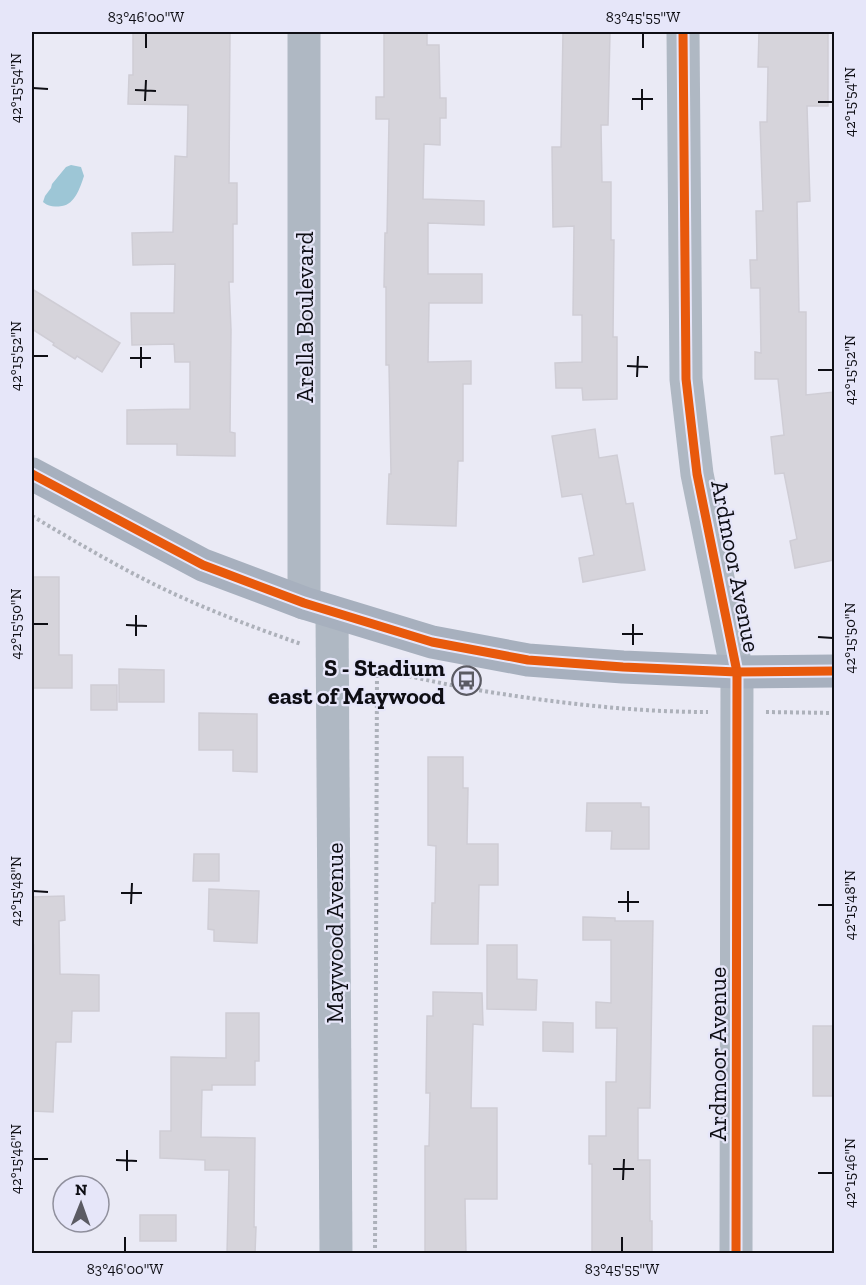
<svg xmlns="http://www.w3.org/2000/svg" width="866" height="1285" viewBox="0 0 866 1285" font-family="'Zilla Slab',serif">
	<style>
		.water { fill: #9dc6d6 }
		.building { fill: #d6d4db; stroke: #cfcdd5; stroke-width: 1.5 }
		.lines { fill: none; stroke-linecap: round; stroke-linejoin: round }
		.path { stroke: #adb1ba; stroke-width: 4; stroke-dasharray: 3 3; stroke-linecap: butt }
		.minor { stroke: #afb8c3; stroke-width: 33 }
		.major { stroke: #a7b0be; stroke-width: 33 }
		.cycleway-casing { stroke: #e6e6f9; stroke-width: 13 }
		.cycleway { stroke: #e8590c; stroke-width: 9 }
		.ticks { fill: none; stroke: #0e0e14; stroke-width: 2 }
		.labels { text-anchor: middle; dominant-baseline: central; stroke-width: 4.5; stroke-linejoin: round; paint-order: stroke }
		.street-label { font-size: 24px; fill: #0e0e14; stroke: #e6e6f9 }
		.poi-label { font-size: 24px; font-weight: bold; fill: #0e0e14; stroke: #e6e6f9; text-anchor: end }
		.neatline { fill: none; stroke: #0e0e14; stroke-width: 2 }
		.ticks-label { font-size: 15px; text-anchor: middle; fill: #0e0e14 }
	</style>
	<rect width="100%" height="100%" fill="#eaeaf5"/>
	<path class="water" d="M71,165L81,167L84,176C80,188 75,204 62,206C54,207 49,207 43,202L45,196L51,188L52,184L66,167Z"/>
	<g class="building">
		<polygon points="133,32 230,32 229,183 237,183 237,224 233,224 233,282 229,282 231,330 230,432 235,433 235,456 177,455 177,444 127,444 127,410 190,409 190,362 175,362 174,344 132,345 131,313 174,313 175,264 133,265 132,233 173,232 175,156 187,157 188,105 128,104 129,75 133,75"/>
		<polygon points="384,32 427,32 427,45 439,45 440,98 446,98 446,118 440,118 440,145 424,144 423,199 484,201 484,225 428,223 428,274 482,274 482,303 429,303 428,362 471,361 471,384 463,384 463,461 458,461 456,526 387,524 389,474 391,474 389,365 386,365 386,287 384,287 385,233 387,233 389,119 376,119 376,97 384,97"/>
		<polygon points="563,32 610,32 608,125 601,125 602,182 611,182 611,240 614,240 613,337 617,337 617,399 583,400 582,388 556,388 555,363 582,362 582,315 573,315 574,226 553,227 552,147 561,147"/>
		<polygon points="759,32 828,32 828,106 807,106 810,201 797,202 799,312 806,312 806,395 834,392 834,560 795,568 790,541 797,539 784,473 775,474 771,437 784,435 778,379 755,379 755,352 761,353 760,288 751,288 750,260 757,260 756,211 763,211 760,122 767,122 768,67 758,67"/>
		<polygon points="32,289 120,343 102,372 77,356 75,359 53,345 54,343 32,329"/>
		<polygon points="595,429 599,458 617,455 626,504 633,503 645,570 583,582 579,558 594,555 582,494 562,497 552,436"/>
		<polygon points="32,577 59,577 59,655 72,655 72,688 32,688"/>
		<polygon points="119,669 164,670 164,702 119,702"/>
		<rect x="91" y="685" width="26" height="25"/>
		<polygon points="199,713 257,714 257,772 233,771 233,750 199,750"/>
		<polygon points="428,757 463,757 463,788 468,788 467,844 498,844 498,885 479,885 478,944 431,944 432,903 435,903 436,846 428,845"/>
		<polygon points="587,803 641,803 641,807 649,807 649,849 611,849 612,831 586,831"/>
		<polygon points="194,854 219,854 219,881 193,881"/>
		<polygon points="209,889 259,891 257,943 214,941 214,930 208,929"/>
		<polygon points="64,896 65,920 59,921 60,974 99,975 99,1011 72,1011 71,1042 56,1042 53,1112 32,1111 34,945 32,945 32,897"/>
		<polygon points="583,917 615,918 615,921 653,921 650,1108 638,1108 638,1160 650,1160 650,1221 652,1221 652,1254 592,1254 592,1164 589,1164 589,1136 606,1136 606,1082 616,1082 617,1028 596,1028 596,1002 611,1003 611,940 583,940"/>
		<polygon points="487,945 517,945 517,979 537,980 536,1010 487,1009"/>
		<polygon points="433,992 482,993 483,1025 473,1024 471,1108 497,1108 497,1199 465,1199 466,1254 425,1254 425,1146 429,1146 430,1093 426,1093 427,1016 433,1016"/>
		<polygon points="226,1013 259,1013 259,1061 255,1061 255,1085 212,1085 212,1090 202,1090 201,1137 255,1138 254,1227 256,1227 255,1254 227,1254 229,1170 205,1170 205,1160 160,1158 160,1131 171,1131 171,1057 226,1058"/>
		<polygon points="543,1022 573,1023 573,1052 543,1051"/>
		<rect x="813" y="1026" width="21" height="70"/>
		<rect x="140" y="1215" width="36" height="26"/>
	</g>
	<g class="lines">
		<g class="path">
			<path d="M32,516C81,545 130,574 181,597C221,615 261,630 301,644"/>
			<path d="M362,665L374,669C415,677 455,687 496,693C566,704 637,712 708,712"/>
			<polyline points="766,712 834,713"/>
			<polyline points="375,1254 377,670"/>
		</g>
		<g class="minor">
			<polyline points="683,32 686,379 697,474 737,672 736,1254"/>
			<polyline points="304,603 304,32"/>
			<polyline points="332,612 336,1254"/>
		</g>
		<polyline class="major" points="32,474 203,565 304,603 432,642 528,660 623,667 737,672 834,671"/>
		<defs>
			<g id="cycleway">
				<polyline points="683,32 686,379 697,474 737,672 736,1254"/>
				<polyline points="32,474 203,565 304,603 432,642 528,660 623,667 737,672 834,671"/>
			</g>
		</defs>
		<use href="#cycleway" class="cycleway-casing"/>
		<use href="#cycleway" class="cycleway"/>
	</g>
	<path class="ticks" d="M146,48V33M643,48V33M33,88L48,89M135,90L156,91M632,99H653M145,101L146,80M818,102H833M642,110V89M33,356H48M130,358H151M627,366L648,367M141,368V347M818,370H833M637,377L638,356M33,624H48M126,625L147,626M622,634H643M136,636V615M818,637L833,638M633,645V624M33,891L48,892M121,893H142M618,902H639M131,904L132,883M818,905H833M628,912V891M33,1159H48M116,1160L137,1161M613,1169H634M127,1171V1150M818,1173H833M623,1180L624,1159M125,1252V1237M622,1252V1237"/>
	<defs>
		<symbol id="bus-ring" viewBox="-11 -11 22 22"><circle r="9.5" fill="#e6e6f9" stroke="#5b5b63" stroke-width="1.5"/><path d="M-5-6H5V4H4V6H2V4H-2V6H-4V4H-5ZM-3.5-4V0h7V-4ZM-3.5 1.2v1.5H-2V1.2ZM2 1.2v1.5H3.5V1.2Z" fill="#5b5b63"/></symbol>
	</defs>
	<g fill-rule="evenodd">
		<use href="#bus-ring" x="450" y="664" width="33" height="33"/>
	</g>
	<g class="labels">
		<g class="street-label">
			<text transform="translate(304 317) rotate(-90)">Arella Boulevard</text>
			<text transform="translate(736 566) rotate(79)">Ardmoor Avenue</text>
			<text transform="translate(334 933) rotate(-90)">Maywood Avenue</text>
			<text transform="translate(717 1054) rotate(-90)">Ardmoor Avenue</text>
		</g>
		<g class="poi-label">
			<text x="445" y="667">S - Stadium<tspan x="445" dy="28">east of Maywood</tspan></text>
		</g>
	</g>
	<rect width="866" height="1285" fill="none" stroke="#e6e6f9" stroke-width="66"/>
	<g transform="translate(81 1204) rotate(1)"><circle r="28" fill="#e6e6f9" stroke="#90909d" stroke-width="1.5"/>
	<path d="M0-4.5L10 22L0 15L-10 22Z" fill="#5b5b63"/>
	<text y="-9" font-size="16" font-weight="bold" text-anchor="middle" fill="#0e0e14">N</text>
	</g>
	<rect x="33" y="33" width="800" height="1219" class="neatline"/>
	<g class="ticks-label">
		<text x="146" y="22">83°46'00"W</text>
		<text x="643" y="22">83°45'55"W</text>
		<text transform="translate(16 88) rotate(-90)" y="5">42°15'54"N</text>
		<text transform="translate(850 102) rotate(-90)" y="5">42°15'54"N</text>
		<text transform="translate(16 356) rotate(-90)" y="5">42°15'52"N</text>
		<text transform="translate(850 370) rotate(-90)" y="5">42°15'52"N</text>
		<text transform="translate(16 624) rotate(-90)" y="5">42°15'50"N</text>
		<text transform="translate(850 638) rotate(-90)" y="5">42°15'50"N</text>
		<text transform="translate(16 891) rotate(-90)" y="5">42°15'48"N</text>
		<text transform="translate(850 905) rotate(-90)" y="5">42°15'48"N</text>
		<text transform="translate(16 1159) rotate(-90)" y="5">42°15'46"N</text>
		<text transform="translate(850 1173) rotate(-90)" y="5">42°15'46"N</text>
		<text x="125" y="1274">83°46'00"W</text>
		<text x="622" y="1274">83°45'55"W</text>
	</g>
</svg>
